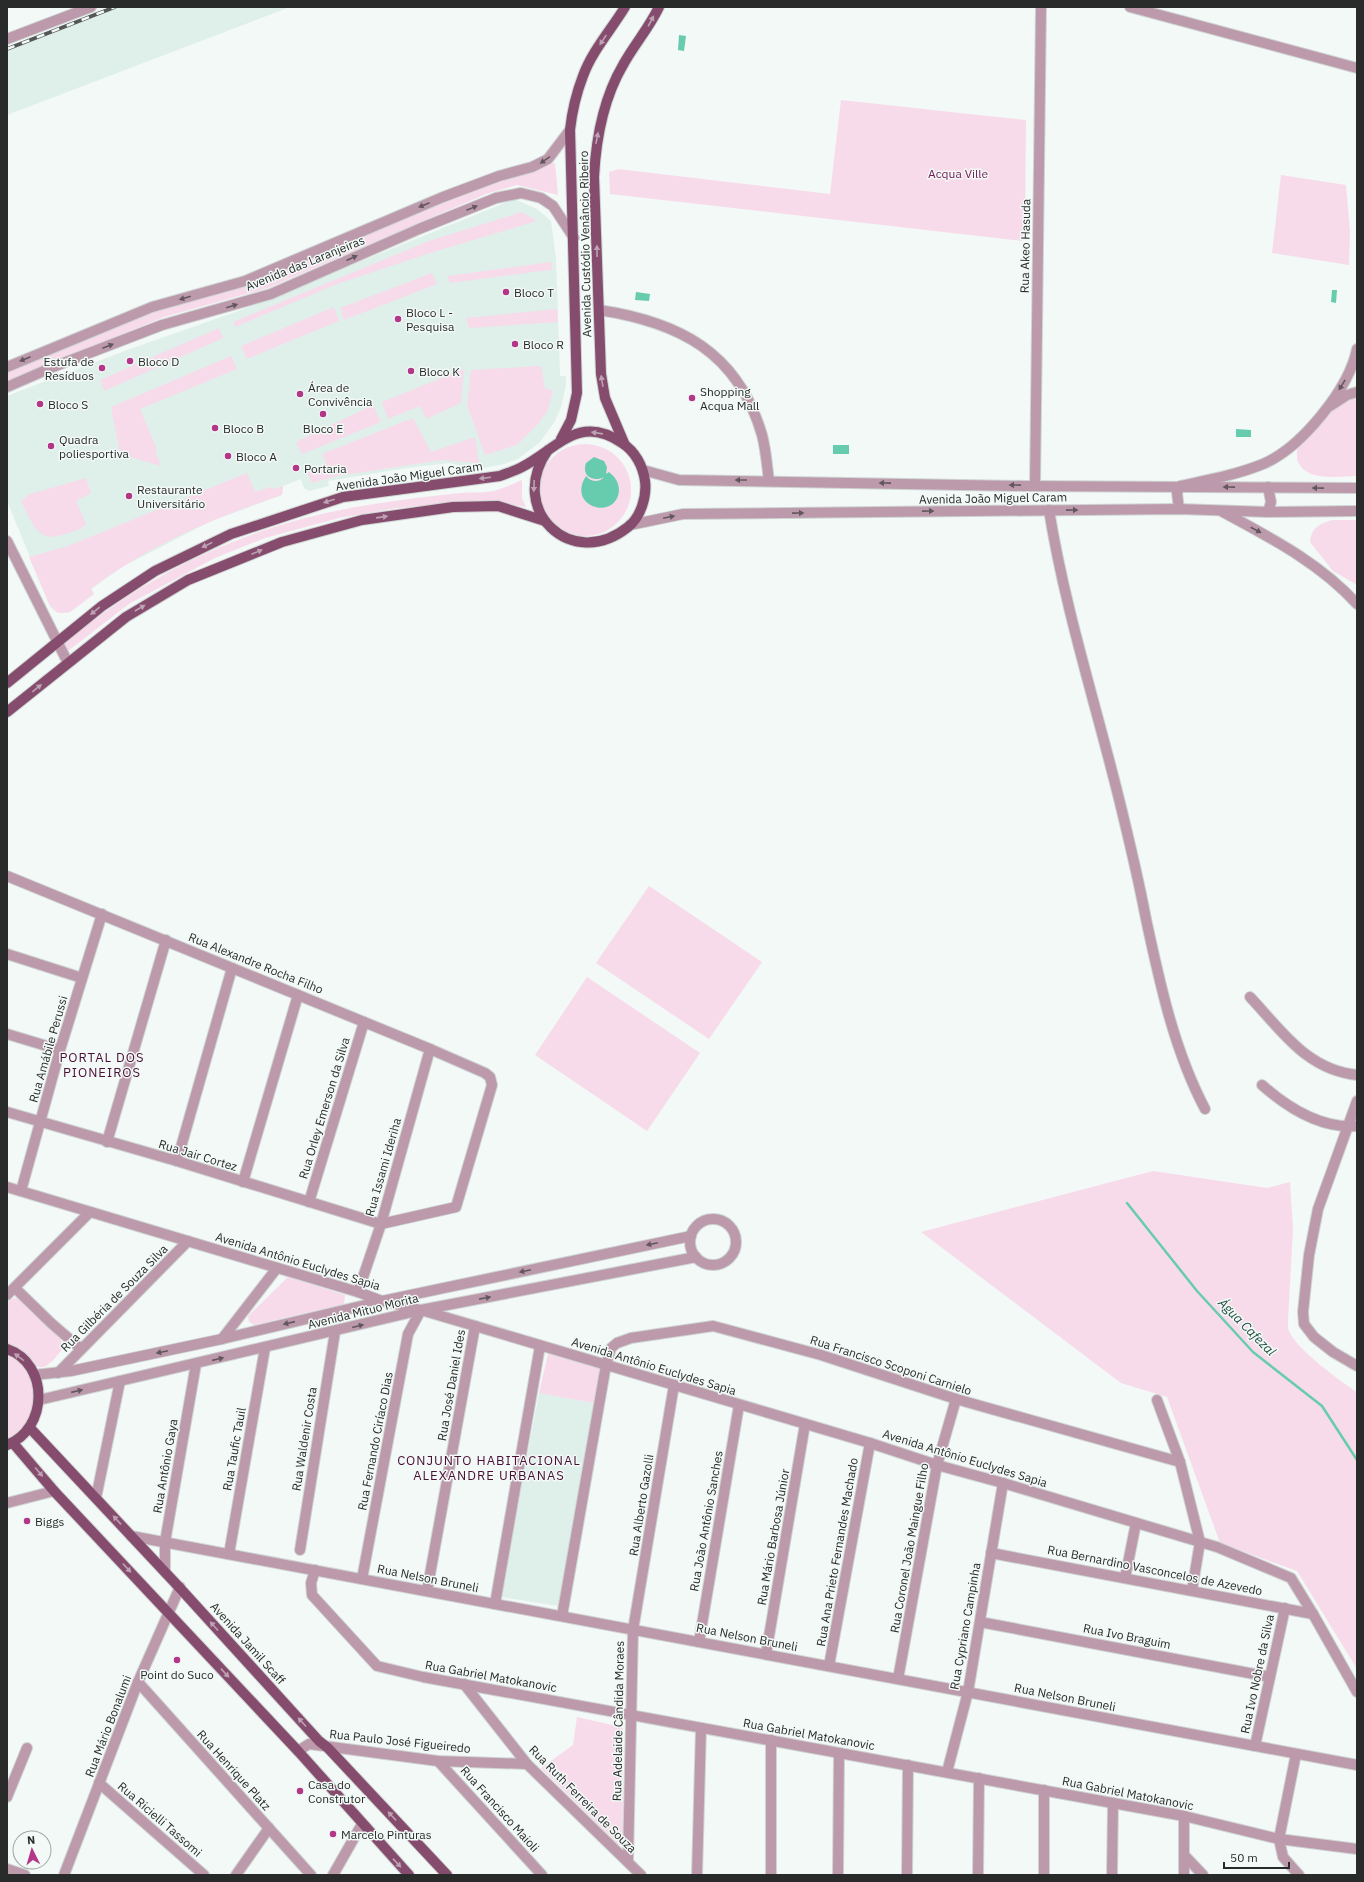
<svg xmlns="http://www.w3.org/2000/svg" width="1364" height="1882" viewBox="0 0 1364 1882" font-family="'IBM Plex Sans',sans-serif">
	<style>
		.built { fill: #dfefe9 }
		.green { fill: #f8dbea }
		.water { fill: #67ccad }
		.lines { fill: none; stroke-linecap: round; stroke-linejoin: round }
		.stream { stroke: #67ccad; stroke-width: 2.5 }
		.minor-casing { stroke: #ced4d1; stroke-width: 12 }
		.tertiary-casing { stroke: #ced4d1; stroke-width: 12 }
		.primary-casing { stroke: #ced4d1; stroke-width: 12 }
		.minor { stroke: #bc9aac; stroke-width: 10 }
		.tertiary { stroke: #bc9aac; stroke-width: 10 }
		.primary { stroke: #864c6e; stroke-width: 10 }
		.rail-casing { stroke: #545857; stroke-width: 4 }
		.rail { stroke: #f2f9f6; stroke-width: 2.5; stroke-dasharray: 8; stroke-linecap: butt }
		.oneway { fill: #bca2b2 }
		.oneway2 { fill: #63575e }
		.poi-dot { fill: #b23788; stroke: #f2f9f6; stroke-width: 1.5 }
		.labels { text-anchor: middle; dominant-baseline: central; stroke-width: 3; stroke-linejoin: round; paint-order: stroke }
		.park-label { font-size: 12px; fill: #721a55; stroke: #f2f9f6 }
		.street-label { font-size: 12px; fill: #282b2a; stroke: #f2f9f6 }
		.poi-label { font-size: 12px; fill: #282b2a; stroke: #f2f9f6; text-anchor: start }
		.neighbourhood-label { font-size: 13px; letter-spacing: 1px; fill: #4a0f36; stroke: #f2f9f6 }
		.water-label { font-size: 13px; font-style: italic; fill: #245042; stroke: #f2f9f6 }
	</style>
	<rect width="100%" height="100%" fill="#f2f9f6"/>
	<g class="built">
		<polygon points="120,7 290,7 7,115 7,50"/>
		<polygon points="514,199 537,209 551,221 556,259 560,376 566,376 566,385 561,407 555,421 540,442 518,459 504,464 483,468 469,468 450,463 407,468 328,481 329,486 309,491 304,488 301,479 283,486 282,495 209,522 122,567 91,589 94,594 70,612 61,613 51,608 7,501 7,396 130,349 244,309"/>
		<polygon points="539,1393 594,1403 558,1606 501,1597"/>
	</g>
	<g class="green">
		<polygon points="841,100 1026,120 1025,228 1022,241 610,194 609,172 618,169 830,194"/>
		<polygon points="555,163 558,195 517,185 486,194 268,288 164,317 7,382 7,371 153,309 246,285 335,249 412,212 508,176"/>
		<polygon points="1281,175 1346,185 1350,232 1349,265 1272,253"/>
		<polygon points="522,212 537,221 430,253 337,284 235,327 233,322 429,241"/>
		<polygon points="552,262 552,270 541,271 450,283 447,276"/>
		<polygon points="432,273 437,284 344,320 340,308"/>
		<polygon points="334,307 339,321 247,359 241,346"/>
		<polygon points="557,309 558,322 469,328 466,318"/>
		<polygon points="219,328 223,338 104,391 100,380"/>
		<polygon points="231,356 237,369 140,409 157,449 155,450 161,466 120,454 111,407"/>
		<polygon points="541,366 545,388 553,391 548,410 538,424 517,445 485,455 467,405 471,370"/>
		<polygon points="464,369 461,403 426,419 420,406 388,419 382,402"/>
		<path d="M1357,395V476C1337,476 1305,483 1297,459V450L1302,441L1338,405Z"/>
		<polygon points="373,405 381,422 302,454 296,442"/>
		<polygon points="413,418 431,452 475,437 479,463 442,460 337,476 312,483 307,472 326,463 322,454"/>
		<circle cx="585" cy="490" r="46"/>
		<path d="M247,473L255,492L271,487L274,489L283,486L282,495C216,517 147,546 91,589L94,594L70,612L61,613L56,612L49,604L29,557L68,546Z"/>
		<path d="M86,478L91,493L76,501L86,524L82,528C42,544 39,539 21,501L30,494Z"/>
		<path d="M522,480V498L526,507L484,500L397,508L339,518L265,538L215,558L129,604L68,651L64,646L65,643C153,569 254,523 368,505C398,500 430,496 461,493C472,492 484,493 494,491C504,488 513,484 522,480Z"/>
		<path d="M1333,520H1357V585L1333,571L1310,542C1311,528 1320,523 1333,520Z"/>
		<polygon points="649,886 762,962 709,1039 596,963"/>
		<polygon points="587,977 700,1053 647,1131 535,1055"/>
		<path d="M1153,1171L1267,1188L1290,1182L1293,1229L1288,1321C1288,1325 1288,1330 1290,1333C1298,1350 1341,1382 1357,1392V1669L1297,1571L1220,1543L1167,1397L1121,1383L921,1232Z"/>
		<polygon points="288,1277 345,1295 344,1304 254,1325 249,1322 248,1316"/>
		<path d="M14,1298H22L61,1340L62,1350C57,1355 51,1365 43,1367C31,1369 16,1351 7,1344V1302Z"/>
		<polygon points="7,1354 16,1359 26,1368 33,1379 37,1405 25,1430 7,1441"/>
		<polygon points="548,1354 601,1367 594,1403 539,1393"/>
		<polygon points="577,1717 621,1727 623,1729 623,1837 620,1846 541,1768 573,1745"/>
	</g>
	<g class="water">
		<polygon points="679,35 686,36 684,51 678,50"/>
		<polygon points="1332,290 1337,290 1336,303 1331,302"/>
		<polygon points="636,292 650,294 649,301 635,300"/>
		<polygon points="1236,429 1251,430 1251,437 1236,437"/>
		<rect x="833" y="445" width="16" height="9"/>
		<path d="M594,457L604,461L607,467L606,474L609,472C615,477 619,482 619,491C616,521 566,507 586,476C591,482 599,483 604,477C595,482 581,478 586,463Z"/>
	</g>
	<g class="lines">
		<polyline class="stream" points="1127,1203 1197,1291 1253,1352 1322,1406 1357,1460"/>
		<defs>
			<g id="minor">
				<polyline points="1130,7 1357,68"/>
				<polyline points="7,39 91,7"/>
				<path d="M599,310C679,322 738,352 762,435C766,450 767,466 769,481"/>
				<polyline points="1330,406 1347,395 1357,392"/>
				<polyline points="1035,486 1041,7"/>
				<path d="M1179,509L1177,493L1180,486C1208,480 1236,475 1263,464C1301,448 1349,389 1357,349"/>
				<path d="M1049,510C1065,610 1097,708 1121,807C1130,844 1139,882 1146,919C1160,984 1174,1050 1205,1109"/>
				<polyline points="7,541 68,663"/>
				<polyline points="7,876 430,1049 485,1073 490,1077 492,1085 456,1207 381,1224 177,1161 7,1112"/>
				<polyline points="7,954 82,978"/>
				<path d="M1250,997C1282,1031 1307,1070 1357,1075"/>
				<polyline points="7,1034 60,1050"/>
				<path d="M1262,1085C1288,1108 1321,1129 1357,1126"/>
				<polyline points="1357,1101 1318,1209 1309,1255 1303,1312 1304,1324 1314,1337 1333,1352 1357,1366"/>
				<polyline points="107,1142 166,940"/>
				<polyline points="177,1161 232,968"/>
				<polyline points="243,1182 298,995"/>
				<polyline points="7,1187 358,1292 382,1301 421,1310 870,1443 937,1465 1003,1483 1217,1547 1291,1578 1313,1614 1357,1692"/>
				<polyline points="21,1191 60,1050 102,914"/>
				<polyline points="309,1202 364,1022"/>
				<polyline points="15,1288 51,1323 81,1349"/>
				<polyline points="358,1292 381,1224 430,1049"/>
				<polyline points="7,1295 90,1212"/>
				<polyline points="222,1339 277,1268"/>
				<polyline points="58,1373 188,1241"/>
				<polyline points="1157,1400 1180,1462 1200,1542 1192,1590"/>
				<polyline points="96,1498 120,1381"/>
				<polyline points="7,1503 54,1491"/>
				<polyline points="131,1536 1357,1765"/>
				<polyline points="300,1550 335,1332"/>
				<polyline points="991,1553 1313,1614"/>
				<polyline points="229,1554 265,1348"/>
				<polyline points="315,1570 311,1583 312,1595 377,1666 423,1677 1184,1816 1279,1839 1357,1849"/>
				<polyline points="165,1572 165,1542 196,1364"/>
				<polyline points="1125,1578 1136,1523"/>
				<polyline points="362,1579 408,1334 421,1310"/>
				<polyline points="427,1591 475,1326"/>
				<polyline points="495,1604 540,1346"/>
				<polyline points="562,1616 606,1365 611,1348 617,1343 631,1338 713,1326 821,1355 956,1399 1180,1462"/>
				<polyline points="980,1622 1270,1677"/>
				<polyline points="699,1642 739,1405"/>
				<polyline points="766,1654 805,1424"/>
				<polyline points="829,1666 870,1443"/>
				<polyline points="898,1679 937,1465 956,1399"/>
				<polyline points="138,1682 311,1875"/>
				<polyline points="464,1684 527,1764 641,1875"/>
				<polyline points="1255,1746 1285,1608"/>
				<polyline points="298,1751 309,1744 438,1761 527,1764"/>
				<polyline points="1296,1754 1279,1839 1283,1857 1299,1875"/>
				<polyline points="438,1761 542,1875"/>
				<polyline points="947,1772 968,1692 1003,1483"/>
				<polyline points="99,1783 204,1875"/>
				<polyline points="1044,1790 1044,1875"/>
				<polyline points="7,1797 27,1748"/>
				<polyline points="1184,1855 1203,1875"/>
				<polyline points="628,1861 633,1630 674,1385"/>
				<polyline points="7,1869 25,1875"/>
				<polyline points="64,1875 138,1682 180,1587"/>
				<polyline points="236,1875 269,1828"/>
				<polyline points="333,1875 362,1824"/>
				<polyline points="697,1875 701,1728"/>
				<polyline points="771,1875 771,1740"/>
				<polyline points="838,1875 839,1753"/>
				<polyline points="907,1875 908,1765"/>
				<polyline points="978,1875 979,1778"/>
				<polyline points="1112,1875 1113,1803"/>
				<polyline points="1184,1875 1184,1816"/>
			</g>
			<g id="tertiary">
				<polyline points="7,367 152,307 245,281 443,197 499,176 532,167 548,159 570,130"/>
				<polyline points="7,387 53,367 162,325 271,294 419,229 496,198 521,193 541,198 553,206 574,238"/>
				<polyline points="643,470 679,480 1025,486 1357,488"/>
				<polyline points="1268,487 1271,502 1268,512"/>
				<path d="M1223,512C1271,538 1320,563 1357,604"/>
				<polyline points="630,525 683,514 1179,509 1268,512 1357,511"/>
				<circle cx="713" cy="1242" r="23"/>
				<polyline points="34,1375 71,1371 222,1339 382,1301 691,1236"/>
				<polyline points="39,1400 421,1310 696,1257"/>
			</g>
			<g id="primary">
				<path d="M561,439L571,420L577,393L570,130C572,112 576,94 583,76C592,51 611,30 625,7"/>
				<path d="M624,443L605,398L601,374L594,177C596,138 603,99 623,65C634,45 649,28 659,7"/>
				<path d="M7,683L102,606L155,571L231,534L343,497L500,476C507,473 515,471 522,467C557,449 579,413 622,443C635,451 643,466 645,481C647,496 641,517 628,527C572,572 506,510 548,450"/>
				<polyline points="7,712 126,617 188,580 282,542 362,520 453,507 498,506 545,521"/>
				<path d="M7,1349C50,1364 48,1429 7,1445"/>
				<polyline points="30,1428 178,1586 319,1741 328,1748 447,1875"/>
				<polyline points="13,1443 54,1491 298,1751 409,1875"/>
			</g>
		</defs>
		<use href="#minor" class="minor-casing"/>
		<use href="#tertiary" class="tertiary-casing"/>
		<use href="#primary" class="primary-casing"/>
		<use href="#minor" class="minor"/>
		<use href="#tertiary" class="tertiary"/>
		<use href="#primary" class="primary"/>
		<defs>
			<polyline id="rail" points="7,49 115,7"/>
		</defs>
		<use href="#rail" class="rail-casing"/>
		<use href="#rail" class="rail"/>
	</g>
	<defs><path id="oneway-solid" d="M-6-.8H1V-3.2L6.5 0L1 3.2V.8H-6Z"/></defs>
	<g class="oneway">
		<use href="#oneway-solid" transform="translate(651 21) rotate(-62)"/>
		<use href="#oneway-solid" transform="translate(603 40) rotate(124)"/>
		<use href="#oneway-solid" transform="translate(597 138) rotate(-79)"/>
		<use href="#oneway-solid" transform="translate(597 251) rotate(-91)"/>
		<use href="#oneway-solid" transform="translate(602 381) rotate(-99)"/>
		<use href="#oneway-solid" transform="translate(597 433) rotate(-172)"/>
		<use href="#oneway-solid" transform="translate(485 478) rotate(173)"/>
		<use href="#oneway-solid" transform="translate(534 486) rotate(92)"/>
		<use href="#oneway-solid" transform="translate(329 501) rotate(163)"/>
		<use href="#oneway-solid" transform="translate(382 517) rotate(-8)"/>
		<use href="#oneway-solid" transform="translate(207 545) rotate(154)"/>
		<use href="#oneway-solid" transform="translate(257 552) rotate(-22)"/>
		<use href="#oneway-solid" transform="translate(140 608) rotate(-30)"/>
		<use href="#oneway-solid" transform="translate(95 611) rotate(141)"/>
		<use href="#oneway-solid" transform="translate(37 688) rotate(-39)"/>
		<use href="#oneway-solid" transform="translate(19 1357) rotate(-144)"/>
		<use href="#oneway-solid" transform="translate(39 1472) rotate(50)"/>
		<use href="#oneway-solid" transform="translate(117 1520) rotate(-133)"/>
		<use href="#oneway-solid" transform="translate(127 1568) rotate(47)"/>
		<use href="#oneway-solid" transform="translate(214 1626) rotate(-132)"/>
		<use href="#oneway-solid" transform="translate(225 1673) rotate(47)"/>
		<use href="#oneway-solid" transform="translate(302 1722) rotate(-132)"/>
		<use href="#oneway-solid" transform="translate(392 1816) rotate(-133)"/>
		<use href="#oneway-solid" transform="translate(397 1863) rotate(47)"/>
	</g>
	<g class="oneway2">
		<use href="#oneway-solid" transform="translate(545 160) rotate(146)"/>
		<use href="#oneway-solid" transform="translate(424 205) rotate(157)"/>
		<use href="#oneway-solid" transform="translate(472 208) rotate(-22)"/>
		<use href="#oneway-solid" transform="translate(352 258) rotate(-24)"/>
		<use href="#oneway-solid" transform="translate(185 298) rotate(164)"/>
		<use href="#oneway-solid" transform="translate(232 306) rotate(-17)"/>
		<use href="#oneway-solid" transform="translate(108 346) rotate(-21)"/>
		<use href="#oneway-solid" transform="translate(25 359) rotate(157)"/>
		<use href="#oneway-solid" transform="translate(1342 385) rotate(122)"/>
		<use href="#oneway-solid" transform="translate(741 480) rotate(-180)"/>
		<use href="#oneway-solid" transform="translate(885 483) rotate(-179)"/>
		<use href="#oneway-solid" transform="translate(1015 485) rotate(-179)"/>
		<use href="#oneway-solid" transform="translate(1229 487) rotate(-179)"/>
		<use href="#oneway-solid" transform="translate(1318 488) rotate(-179)"/>
		<use href="#oneway-solid" transform="translate(1072 510) rotate(-1)"/>
		<use href="#oneway-solid" transform="translate(928 511) rotate(-1)"/>
		<use href="#oneway-solid" transform="translate(798 513) rotate(-1)"/>
		<use href="#oneway-solid" transform="translate(669 517) rotate(-12)"/>
		<use href="#oneway-solid" transform="translate(1256 530) rotate(28)"/>
		<use href="#oneway-solid" transform="translate(652 1244) rotate(168)"/>
		<use href="#oneway-solid" transform="translate(525 1271) rotate(168)"/>
		<use href="#oneway-solid" transform="translate(485 1298) rotate(-11)"/>
		<use href="#oneway-solid" transform="translate(289 1323) rotate(167)"/>
		<use href="#oneway-solid" transform="translate(358 1326) rotate(-14)"/>
		<use href="#oneway-solid" transform="translate(162 1352) rotate(168)"/>
		<use href="#oneway-solid" transform="translate(218 1359) rotate(-13)"/>
		<use href="#oneway-solid" transform="translate(77 1391) rotate(-13)"/>
	</g>
	<g class="poi-dot">
		<circle cx="506" cy="292" r="4"/>
		<circle cx="398" cy="319" r="4"/>
		<circle cx="515" cy="344" r="4"/>
		<circle cx="130" cy="361" r="4"/>
		<circle cx="102" cy="368" r="4"/>
		<circle cx="411" cy="371" r="4"/>
		<circle cx="300" cy="394" r="4"/>
		<circle cx="692" cy="398" r="4"/>
		<circle cx="40" cy="404" r="4"/>
		<circle cx="323" cy="414" r="4"/>
		<circle cx="215" cy="428" r="4"/>
		<circle cx="51" cy="446" r="4"/>
		<circle cx="228" cy="456" r="4"/>
		<circle cx="296" cy="468" r="4"/>
		<circle cx="129" cy="496" r="4"/>
		<circle cx="27" cy="1521" r="4"/>
		<circle cx="177" cy="1660" r="4"/>
		<circle cx="300" cy="1791" r="4"/>
		<circle cx="333" cy="1834" r="4"/>
	</g>
	<g class="labels">
		<g class="park-label">
			<text x="958" y="173">Acqua Ville</text>
		</g>
		<g class="street-label">
			<text transform="translate(585 244) rotate(-91)">Avenida Custódio Venâncio Ribeiro</text>
			<text transform="translate(1025 246) rotate(-89)">Rua Akeo Hasuda</text>
			<text transform="translate(305 263) rotate(-22)">Avenida das Laranjeiras</text>
			<text transform="translate(409 476) rotate(-8)">Avenida João Miguel Caram</text>
			<text transform="translate(993 498) rotate(-1)">Avenida João Miguel Caram</text>
			<text transform="translate(256 963) rotate(22)">Rua Alexandre Rocha Filho</text>
			<text transform="translate(48 1049) rotate(-74)">Rua Amábile Perussi</text>
			<text transform="translate(324 1108) rotate(-73)">Rua Orley Emerson da Silva</text>
			<text transform="translate(198 1155) rotate(17)">Rua Jair Cortez</text>
			<text transform="translate(383 1167) rotate(-74)">Rua Issami Ideriha</text>
			<text transform="translate(298 1261) rotate(17)">Avenida Antônio Euclydes Sapia</text>
			<text transform="translate(114 1298) rotate(-45)">Rua Gilbéria de Souza Silva</text>
			<text transform="translate(363 1311) rotate(-14)">Avenida Mituo Morita</text>
			<text transform="translate(891 1365) rotate(18)">Rua Francisco Scoponi Carnielo</text>
			<text transform="translate(654 1366) rotate(17)">Avenida Antônio Euclydes Sapia</text>
			<text transform="translate(451 1385) rotate(-80)">Rua José Daniel Ides</text>
			<text transform="translate(304 1439) rotate(-81)">Rua Waldenir Costa</text>
			<text transform="translate(375 1441) rotate(-79)">Rua Fernando Ciríaco Dias</text>
			<text transform="translate(234 1449) rotate(-80)">Rua Taufic Tauil</text>
			<text transform="translate(965 1458) rotate(17)">Avenida Antônio Euclydes Sapia</text>
			<text transform="translate(165 1466) rotate(-80)">Rua Antônio Gaya</text>
			<text transform="translate(641 1505) rotate(-81)">Rua Alberto Gazolli</text>
			<text transform="translate(706 1521) rotate(-80)">Rua João Antônio Sanches</text>
			<text transform="translate(773 1537) rotate(-80)">Rua Mário Barbosa Júnior</text>
			<text transform="translate(909 1548) rotate(-80)">Rua Coronel João Maingue Filho</text>
			<text transform="translate(837 1552) rotate(-80)">Rua Ana Prieto Fernandes Machado</text>
			<text transform="translate(1155 1570) rotate(11)">Rua Bernardino Vasconcelos de Azevedo</text>
			<text transform="translate(428 1578) rotate(11)">Rua Nelson Bruneli</text>
			<text transform="translate(965 1626) rotate(-80)">Rua Cypriano Campinha</text>
			<text transform="translate(1127 1636) rotate(11)">Rua Ivo Braguim</text>
			<text transform="translate(747 1637) rotate(11)">Rua Nelson Bruneli</text>
			<text transform="translate(248 1643) rotate(48)">Avenida Jamil Scaff</text>
			<text transform="translate(1257 1674) rotate(-78)">Rua Ivo Nobre da Silva</text>
			<text transform="translate(491 1676) rotate(10)">Rua Gabriel Matokanovic</text>
			<text transform="translate(1065 1697) rotate(11)">Rua Nelson Bruneli</text>
			<text transform="translate(618 1721) rotate(-89)">Rua Adelaide Cândida Moraes</text>
			<text transform="translate(108 1726) rotate(-69)">Rua Mário Bonalumi</text>
			<text transform="translate(809 1734) rotate(10)">Rua Gabriel Matokanovic</text>
			<text transform="translate(400 1741) rotate(6)">Rua Paulo José Figueiredo</text>
			<text transform="translate(234 1770) rotate(48)">Rua Henrique Platz</text>
			<text transform="translate(1128 1793) rotate(11)">Rua Gabriel Matokanovic</text>
			<text transform="translate(583 1799) rotate(45)">Rua Ruth Ferreira de Souza</text>
			<text transform="translate(500 1809) rotate(48)">Rua Francisco Maioli</text>
			<text transform="translate(160 1819) rotate(41)">Rua Ricielli Tassomi</text>
		</g>
		<g class="poi-label">
			<text x="514" y="292">Bloco T</text>
			<text x="406" y="312">Bloco L -<tspan x="406" dy="14">Pesquisa</tspan></text>
			<text x="523" y="344">Bloco R</text>
			<text x="94" y="361" text-anchor="end">Estufa de<tspan x="94" dy="14">Resíduos</tspan></text>
			<text x="138" y="361">Bloco D</text>
			<text x="419" y="371">Bloco K</text>
			<text x="308" y="387">Área de<tspan x="308" dy="14">Convivência</tspan></text>
			<text x="700" y="391">Shopping<tspan x="700" dy="14">Acqua Mall</tspan></text>
			<text x="48" y="404">Bloco S</text>
			<text x="223" y="428">Bloco B</text>
			<text x="323" y="428" text-anchor="middle">Bloco E</text>
			<text x="59" y="439">Quadra<tspan x="59" dy="14">poliesportiva</tspan></text>
			<text x="236" y="456">Bloco A</text>
			<text x="304" y="468">Portaria</text>
			<text x="137" y="489">Restaurante<tspan x="137" dy="14">Universitário</tspan></text>
			<text x="35" y="1521">Biggs</text>
			<text x="177" y="1674" text-anchor="middle">Point do Suco</text>
			<text x="308" y="1784">Casa do<tspan x="308" dy="14">Construtor</tspan></text>
			<text x="341" y="1834">Marcelo Pinturas</text>
		</g>
		<g class="neighbourhood-label">
			<text x="102" y="1057">PORTAL DOS<tspan x="102" dy="15">PIONEIROS</tspan></text>
			<text x="489" y="1460">CONJUNTO HABITACIONAL<tspan x="489" dy="15">ALEXANDRE URBANAS</tspan></text>
		</g>
		<g class="water-label">
			<text transform="translate(1247 1327) rotate(45)">Água Cafezal</text>
		</g>
	</g>
	<rect width="1364" height="1882" fill="none" stroke="#282b2a" stroke-width="16"/>
	<g transform="translate(32 1850) rotate(355)"><circle r="19" fill="#f2f9f6" stroke="#a1a7a4"/>
	<path d="M0-3L7 15L0 10L-7 15Z" fill="#b23788"/>
	<text y="-6" font-size="11" font-weight="bold" text-anchor="middle" fill="#282b2a">N</text>
	</g>
	<path d="M1224 1862v6h65v-6" fill="none" stroke="#282b2a" stroke-width="2"/>
	<text x="1230" y="1862" font-size="12" fill="#282b2a" stroke="#f2f9f6" stroke-width="3" paint-order="stroke">50 m</text>
</svg>
